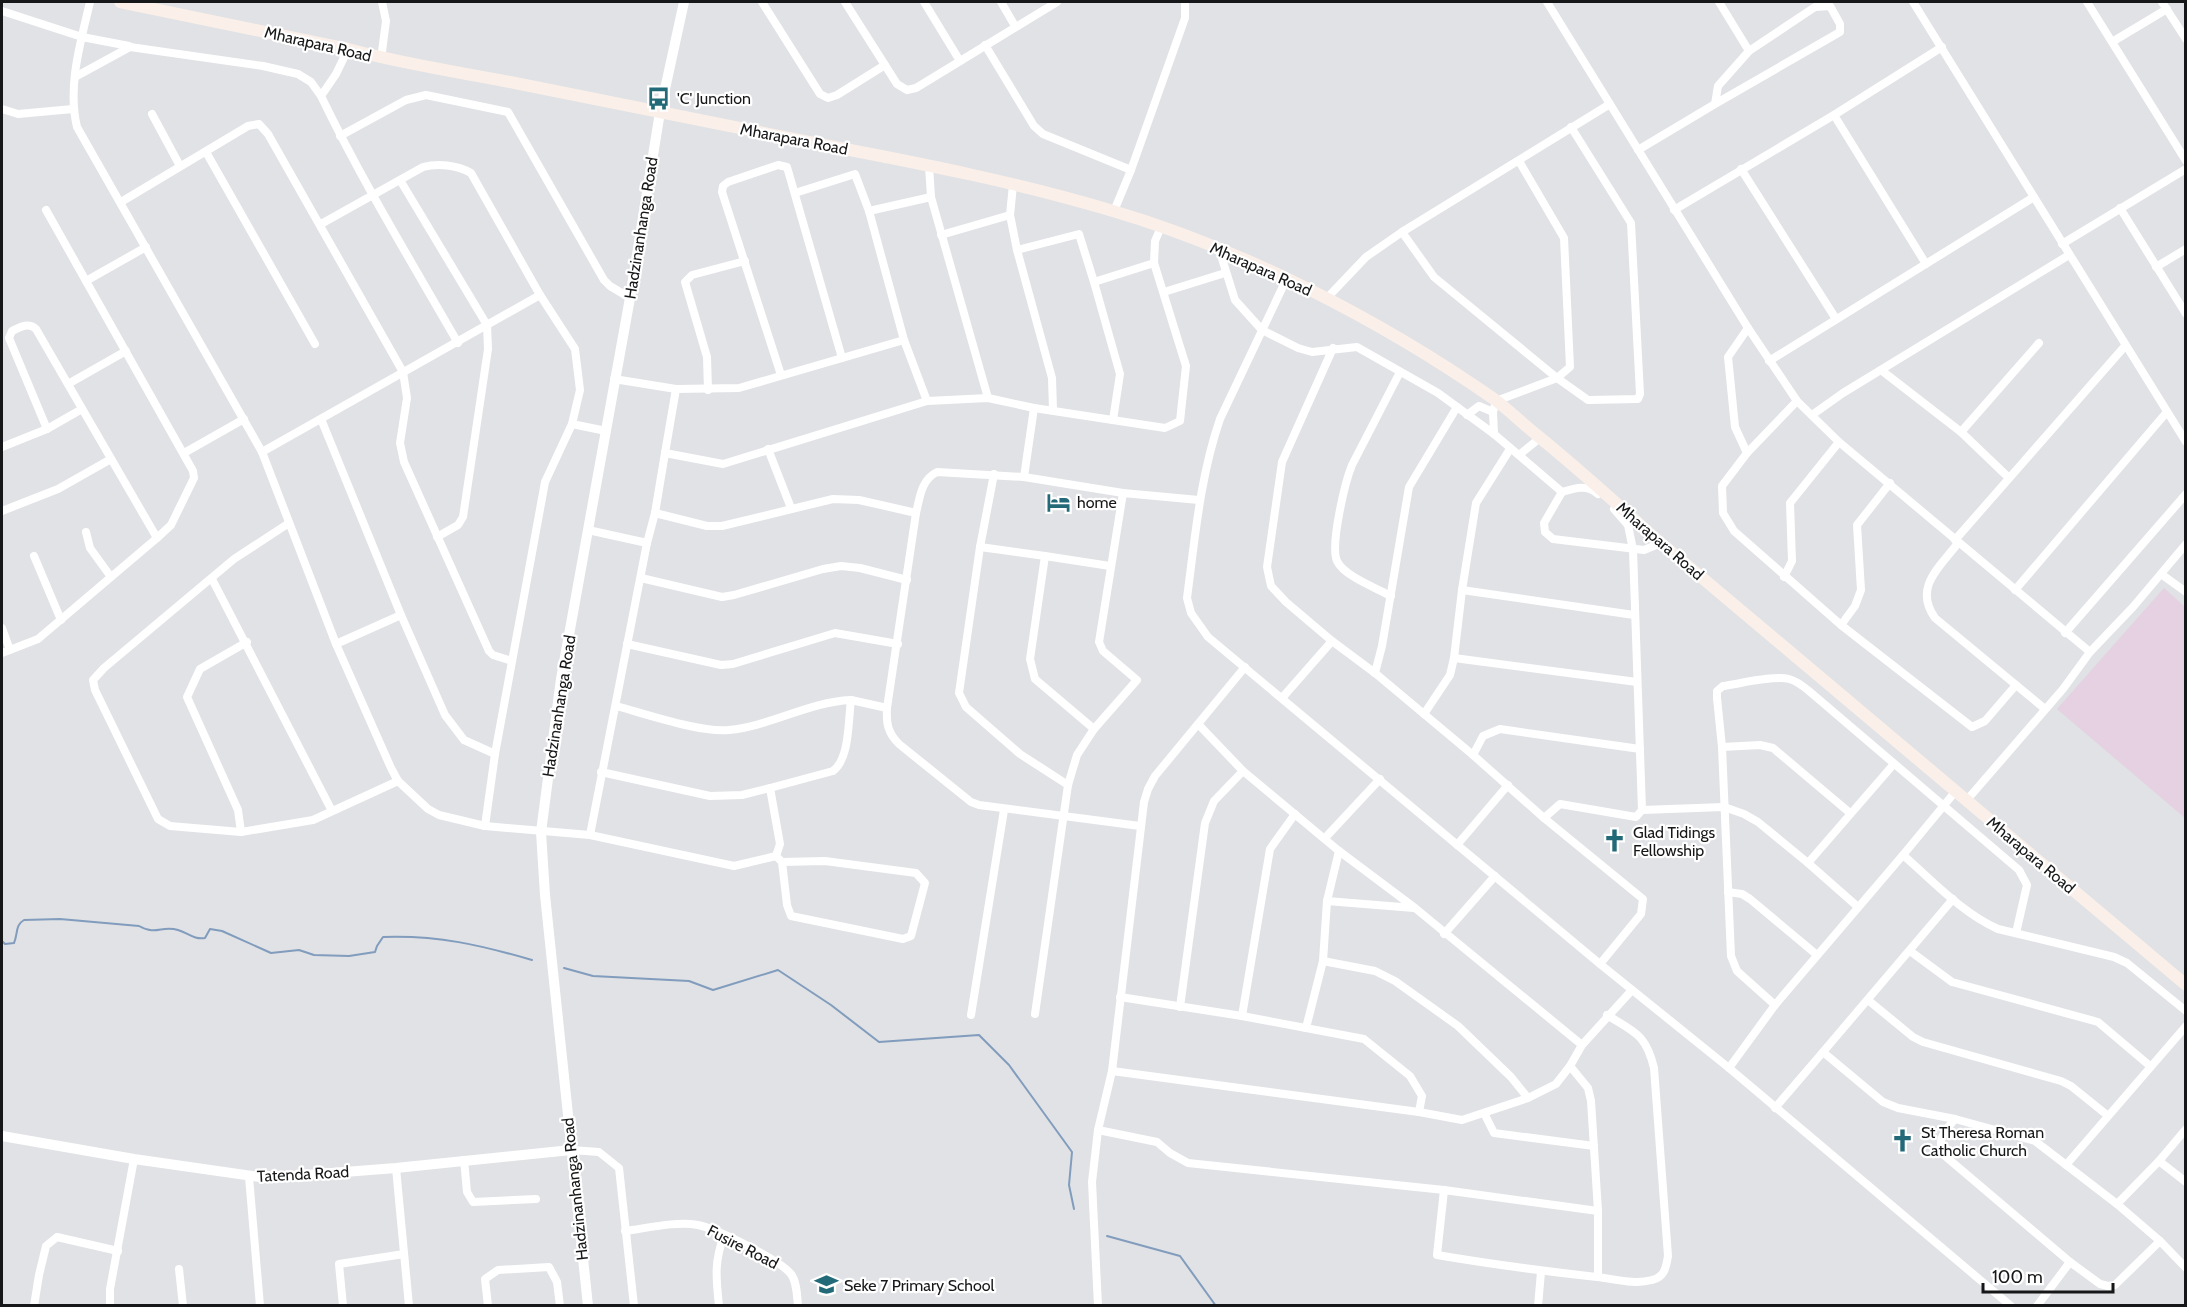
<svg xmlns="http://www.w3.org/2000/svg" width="2187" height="1307" viewBox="0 0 2187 1307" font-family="Cabin,sans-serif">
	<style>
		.commercial { fill: #e5d1e1 }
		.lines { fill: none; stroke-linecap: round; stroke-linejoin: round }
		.stream { stroke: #819cbd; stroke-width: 2 }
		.minor { stroke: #fff; stroke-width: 8 }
		.tertiary { stroke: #fff; stroke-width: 10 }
		.secondary { stroke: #fbf0e9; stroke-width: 12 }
		.labels { text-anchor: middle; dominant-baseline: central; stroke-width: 4.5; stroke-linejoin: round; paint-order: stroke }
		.street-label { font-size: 16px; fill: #161718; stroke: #fff }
		.poi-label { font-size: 16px; fill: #161718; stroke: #fff; text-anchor: start }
	</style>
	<rect width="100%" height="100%" fill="#e0e2e5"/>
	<polygon class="commercial" points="2164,588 2185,607 2185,818 2057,709"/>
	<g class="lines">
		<g class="stream">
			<path d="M2,941L5,944L14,943C18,934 15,925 24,920L60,919L139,926C157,936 161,925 178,930C188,933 194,940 205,938L210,929L222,931L271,953L299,950L314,955L349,956L375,952L377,946L383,937C438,935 480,945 532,960"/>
			<polyline points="564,968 593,976 689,981 713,990 778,970 831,1005 879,1042 979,1035 1009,1065 1072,1152 1069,1185 1074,1209"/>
			<polyline points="1107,1236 1180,1256 1216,1306"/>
		</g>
		<g class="minor">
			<path d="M90,2C81,41 67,86 77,127L262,452L336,644L391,768L398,781L428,809L439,815L485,826L590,835L647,543L655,513L665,453"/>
			<polyline points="762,2 820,94 828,98 837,95 885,65"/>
			<polyline points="845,2 897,84 907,90 916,88 1057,2"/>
			<polyline points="924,2 960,61"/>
			<polyline points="1001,2 1015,26"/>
			<polyline points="1547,2 1748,328 1797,401 1839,442 2090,652"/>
			<polyline points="1719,2 1749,51"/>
			<polyline points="1913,2 2186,442"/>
			<polyline points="2087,2 2186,161"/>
			<polyline points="2162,2 2186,39"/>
			<polyline points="2,11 82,37 129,46"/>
			<polyline points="2112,42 2167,9"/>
			<polyline points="985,45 1034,126 1043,134 1131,170"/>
			<path d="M348,49L336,74L321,96C362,181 411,261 458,343"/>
			<polyline points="381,59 386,21 382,2"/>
			<polyline points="75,77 130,47 263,66 298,74 311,82 321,96"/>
			<polyline points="2,109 18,114 73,109"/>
			<polyline points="152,114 180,166"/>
			<polyline points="1834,115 1926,264"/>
			<polyline points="340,136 406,100 426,95 508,112 604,280 610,286 630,298"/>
			<polyline points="1638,150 1715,104 1718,86 1749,51 1815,7 1830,6 1840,24 1840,32 1715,104"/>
			<polyline points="206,152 315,344"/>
			<polyline points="929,166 931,197 988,398"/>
			<polyline points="1741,169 1836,319"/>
			<polyline points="400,180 487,325 488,349 463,517 458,525 437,537"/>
			<polyline points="1013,185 1010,215 1017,250 1052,378 1053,410"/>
			<polyline points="795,193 855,174 869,211 904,340 739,388 676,389 665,453 723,464 927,401 988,398 1034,408 1165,428 1180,421 1186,366 1154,263 1155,241 1161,227"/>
			<polyline points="121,202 248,126 259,124 268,134 403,372 407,398 400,443 404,462 489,651 493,655 512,661"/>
			<polyline points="2120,208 2186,314"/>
			<polyline points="1674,210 1834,115 1942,47"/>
			<polyline points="869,211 931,197"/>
			<polyline points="1114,211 1131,170 1185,18 1185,2"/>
			<path d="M321,224L423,167C438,163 457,165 471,173L540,295L575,349L580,390L572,424L606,431"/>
			<polyline points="1402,232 1434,277 1557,378 1588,400 1638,399 1640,394 1631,223 1571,127"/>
			<polyline points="941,235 1010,215"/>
			<polyline points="2062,244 2186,169"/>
			<path d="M1219,249L1235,300L1262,330L1298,348L1312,352L1357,347L1438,393L1494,434L1562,492C1575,488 1587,484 1598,494"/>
			<polyline points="1017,250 1079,234 1094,282 1120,374 1113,420"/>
			<polyline points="2156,267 2186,249"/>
			<path d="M1286,280L1220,419C1200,477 1195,538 1187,598L1191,613L1208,637L1600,964L1729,1068L2011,1306"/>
			<polyline points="86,281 146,247"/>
			<polyline points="1094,282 1154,263"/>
			<polyline points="1164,292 1225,273"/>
			<polyline points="1327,298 1366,257 1402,232 1610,104"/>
			<polyline points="904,340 927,401"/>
			<polyline points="1333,348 1282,462 1267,567 1271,586 1286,602 1332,641 1375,673 1473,755 1544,818 1643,899 1641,914 1600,964"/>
			<polyline points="1769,361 2034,197"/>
			<polyline points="1881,370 1961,432 2008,477"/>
			<polyline points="781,375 722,192 723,186 728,182 778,165 787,167 842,358"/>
			<polyline points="614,379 676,389"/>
			<polyline points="68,384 126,351"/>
			<polyline points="708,390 707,357 685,282 692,275 745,261"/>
			<polyline points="1797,401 1747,453 1722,486 1723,513 1734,531 1841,625 1972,727 1985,721 2016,685"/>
			<polyline points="1467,415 1479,406 1493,412"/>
			<polyline points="1812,415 1843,393 2069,255"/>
			<polyline points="321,419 401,615 445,715 464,740 495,754"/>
			<path d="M47,429L9,338L12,331C20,327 28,322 36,329L157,538"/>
			<polyline points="1961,432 2039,343"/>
			<polyline points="1494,434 1493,412 1496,401 1557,378 1570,367 1564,238 1519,161"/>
			<polyline points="2,447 47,429 82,409"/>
			<polyline points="768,449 791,508"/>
			<polyline points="262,452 540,295"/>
			<polyline points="184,453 244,419"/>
			<polyline points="1747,453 1735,427 1728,357 1748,328"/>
			<polyline points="1519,455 1540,438"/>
			<polyline points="994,474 980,547 1045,556 1030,659 1035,679 1094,729"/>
			<polyline points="1024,477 1034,408"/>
			<polyline points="1562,492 1544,523 1545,532 1553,539 1644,550 1661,543"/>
			<polyline points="2,511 58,489 111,459"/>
			<polyline points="655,513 707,526 722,526 833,499 859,500 916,513"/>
			<polyline points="289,523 234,559 104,668 93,680 95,690 158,819 170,826 241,832 313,820 398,781"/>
			<polyline points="588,530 647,543"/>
			<polyline points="86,532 90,548 111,577"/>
			<polyline points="1955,540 2125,346"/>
			<path d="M1958,543C1940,567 1913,587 1935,618L2045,709"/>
			<polyline points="980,547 959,693 966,707 1020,754 1068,785"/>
			<polyline points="34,556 61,620"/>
			<polyline points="1045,556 1110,566"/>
			<polyline points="2161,574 2186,592"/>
			<polyline points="1784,577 1792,561 1790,503 1839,442"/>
			<polyline points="641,578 722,597 734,595 823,569 841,566 860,568 907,580"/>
			<polyline points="212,579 332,811"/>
			<polyline points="1462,590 1634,615"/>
			<polyline points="2015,590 2166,413"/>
			<path d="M1391,596C1376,588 1344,576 1337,561C1330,545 1345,482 1352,465L1400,372"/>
			<polyline points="1841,625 1855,606 1861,590 1857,525 1890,483"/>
			<polyline points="2,628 10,650"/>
			<polyline points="2065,633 2186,494"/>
			<polyline points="336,644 401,615"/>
			<polyline points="627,644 721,665 733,664 835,633 898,644"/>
			<polyline points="2,653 38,639 157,538 171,525 194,478 193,471 46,210"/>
			<polyline points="1454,658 1637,682"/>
			<polyline points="1375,673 1382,646 1409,487 1457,407"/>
			<polyline points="1282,698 1332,641"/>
			<path d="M616,706C646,714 701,733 729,730C771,726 808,702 851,700"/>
			<polyline points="1424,714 1450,675 1454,658 1462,590 1476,503 1510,449"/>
			<polyline points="1198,724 1243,771 1339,851 1415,908 1582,1045"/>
			<polyline points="1722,747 1760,745 1773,748 1850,813"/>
			<polyline points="1473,755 1483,736 1500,729 1640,749"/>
			<path d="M770,788L833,771C850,758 848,721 851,700L887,708"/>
			<polyline points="1966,801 2063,689 2090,652 2133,607 2186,544"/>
			<polyline points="1642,810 1724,807 1744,814 1758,822 1808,863 1858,907"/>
			<polyline points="1544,818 1560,804 1636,817 1642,810 1633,550 1628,525 1614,509"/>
			<polyline points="485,826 495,754 545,482 572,424"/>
			<path d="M1140,826L979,805L971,802L899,744C888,733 886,724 887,708L916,513C920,497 921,480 937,472L1024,477L1123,493L1199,500"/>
			<polyline points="241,832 238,810 187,697 200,669 247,642"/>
			<polyline points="590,835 734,866 776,856 780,844 770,788 742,795 710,796 601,772"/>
			<polyline points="1325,838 1380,779"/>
			<polyline points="1457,845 1508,785"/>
			<polyline points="1339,851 1327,901 1323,961 1375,971 1395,981 1458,1026 1511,1077 1528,1098"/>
			<polyline points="1903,855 1955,792"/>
			<polyline points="776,856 782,862 787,905 791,916 903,939 911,936 925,883 916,873 825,861 782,862"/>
			<polyline points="1808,863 1893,765"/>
			<polyline points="1728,892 1742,894 1750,899 1817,955"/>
			<polyline points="1953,899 1823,1052 1883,1102 1898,1108 1955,1119 2035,1141 2117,1204 2159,1161 2186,1129"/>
			<polyline points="1327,901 1414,908"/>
			<polyline points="1444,934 1495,876"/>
			<polyline points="1910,951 1952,982 2098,1022 2150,1066"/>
			<polyline points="1120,997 1242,1016 1364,1039 1410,1076 1422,1096 1419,1112"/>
			<polyline points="1868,1000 1913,1037 1923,1042 2061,1081 2071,1086 2107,1115"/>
			<path d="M1775,1005L1737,971L1731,956L1722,747L1717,698V691L1723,686C1739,684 1774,675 1789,679C1797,681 1803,686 1809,691L2019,870L2027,885L2016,933"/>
			<polyline points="1180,1007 1205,823 1214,801 1243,771"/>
			<polyline points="1035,1014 1068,785 1077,755 1094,729 1137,680 1103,651 1099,642 1123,493"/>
			<polyline points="971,1015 1004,810"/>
			<polyline points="1242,1016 1270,849 1295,814"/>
			<polyline points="1306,1028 1323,961"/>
			<polyline points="1570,1066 1588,1088 1591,1101 1598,1211"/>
			<path d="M1729,1068L1775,1005L1903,855C1933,881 1962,913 1998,929L2114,957L2127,963L2186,1011"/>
			<polyline points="1112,1071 1419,1112 1462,1120 1528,1098 1556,1084 1570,1066 1582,1045 1632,990"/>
			<polyline points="1775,1108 1823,1052"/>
			<polyline points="1484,1113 1494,1133 1594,1146"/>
			<path d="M1955,1119C1945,1131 1935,1140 1945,1156L2070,1262L2100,1284L2108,1286L2115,1285L2160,1241"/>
			<polyline points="1098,1130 1157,1142 1170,1153 1188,1163 1444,1190"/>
			<polyline points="571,1150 599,1152 619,1168 634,1306"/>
			<polyline points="464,1160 467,1192 473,1202 536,1199"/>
			<polyline points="2159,1161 2186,1182"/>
			<polyline points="2066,1165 2186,1026"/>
			<polyline points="396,1168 409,1306"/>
			<polyline points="249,1177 260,1306"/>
			<polyline points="2117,1204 2160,1241 2186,1268"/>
			<path d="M625,1231C648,1228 676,1221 698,1225C717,1229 780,1260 791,1274C797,1282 797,1296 798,1306"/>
			<polyline points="179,1269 183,1306"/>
			<path d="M1598,1277V1211L1444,1190L1437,1255C1490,1264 1543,1271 1597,1277C1615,1279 1634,1285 1652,1280C1665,1277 1666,1267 1668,1256L1654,1068C1646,1034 1634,1032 1607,1015"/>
			<polyline points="34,1306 39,1275 46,1246 57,1237 118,1251"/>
			<polyline points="110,1306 110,1289 134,1159"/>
			<polyline points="343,1306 339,1264 404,1254"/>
			<polyline points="488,1306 485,1279 498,1270 549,1267 557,1282 560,1306"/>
			<path d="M719,1306C716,1277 714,1263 724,1235"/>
			<polyline points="1098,1306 1092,1182 1098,1130 1112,1071 1144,802 1148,789 1155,776 1245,667"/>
			<polyline points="1538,1306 1541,1272"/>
			<polyline points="2037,1306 2070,1262"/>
		</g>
		<g class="tertiary">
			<polyline points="2,1136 134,1159 267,1178 396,1168 571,1150"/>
			<polyline points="588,1306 545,895 541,832 561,679 630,298 660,112 684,2"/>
		</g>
		<path class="secondary" d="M120,2L348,49C403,64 459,72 515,83C619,104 724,125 829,146C924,164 1020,183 1113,211C1245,250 1382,321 1494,399C1509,410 1523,424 1538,436C1576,467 1613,500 1650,534L2186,985"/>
	</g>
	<defs>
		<symbol id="bus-bare" viewBox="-9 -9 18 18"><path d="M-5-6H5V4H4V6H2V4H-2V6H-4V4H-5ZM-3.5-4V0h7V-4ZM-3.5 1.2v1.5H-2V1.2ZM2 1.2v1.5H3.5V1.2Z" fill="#236a78" stroke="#fff" stroke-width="2.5" paint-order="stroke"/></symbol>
		<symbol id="hotel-bare" viewBox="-9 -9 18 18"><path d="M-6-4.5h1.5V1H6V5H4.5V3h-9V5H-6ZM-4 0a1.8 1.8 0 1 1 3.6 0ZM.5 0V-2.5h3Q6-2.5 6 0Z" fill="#236a78" stroke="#fff" stroke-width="2.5" paint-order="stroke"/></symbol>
		<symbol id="church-bare" viewBox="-9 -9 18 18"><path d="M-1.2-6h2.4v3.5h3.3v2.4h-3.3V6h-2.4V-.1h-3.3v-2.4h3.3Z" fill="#236a78" stroke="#fff" stroke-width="2.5" paint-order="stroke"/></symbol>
		<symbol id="school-bare" viewBox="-9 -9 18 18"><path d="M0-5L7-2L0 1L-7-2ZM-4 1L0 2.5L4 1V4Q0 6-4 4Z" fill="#236a78" stroke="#fff" stroke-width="2.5" paint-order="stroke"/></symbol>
	</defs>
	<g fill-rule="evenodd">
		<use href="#bus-bare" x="642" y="82" width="33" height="33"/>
		<use href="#hotel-bare" x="1042" y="486" width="33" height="33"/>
		<use href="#church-bare" x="1598" y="824" width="33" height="33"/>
		<use href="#church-bare" x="1886" y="1124" width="33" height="33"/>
		<use href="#school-bare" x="810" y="1268" width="33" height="33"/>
	</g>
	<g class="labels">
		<g class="street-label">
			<text transform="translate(318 44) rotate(13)">Mharapara Road</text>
			<text transform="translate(794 139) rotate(11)">Mharapara Road</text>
			<text transform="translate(641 228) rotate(-81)">Hadzinanhanga Road</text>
			<text transform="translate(1261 269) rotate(24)">Mharapara Road</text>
			<text transform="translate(1660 541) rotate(41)">Mharapara Road</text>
			<text transform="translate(559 706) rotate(-81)">Hadzinanhanga Road</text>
			<text transform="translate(2031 855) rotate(40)">Mharapara Road</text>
			<text transform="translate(303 1174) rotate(-3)">Tatenda Road</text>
			<text transform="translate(575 1189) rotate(-96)">Hadzinanhanga Road</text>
			<text transform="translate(743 1247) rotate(27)">Fusire Road</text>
		</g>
		<g class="poi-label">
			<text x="677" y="98">'C' Junction</text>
			<text x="1077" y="502">home</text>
			<text x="1633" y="832">Glad Tidings<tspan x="1633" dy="18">Fellowship</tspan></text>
			<text x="1921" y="1132">St Theresa Roman<tspan x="1921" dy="18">Catholic Church</tspan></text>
			<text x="844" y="1285">Seke 7 Primary School</text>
		</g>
	</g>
	<rect width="2187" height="1307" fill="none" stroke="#161718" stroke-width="6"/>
	<path d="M1983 1283v9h130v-9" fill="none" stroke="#161718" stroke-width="3"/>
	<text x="1992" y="1283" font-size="18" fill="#161718" stroke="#ffffff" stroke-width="4.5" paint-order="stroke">100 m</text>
</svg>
